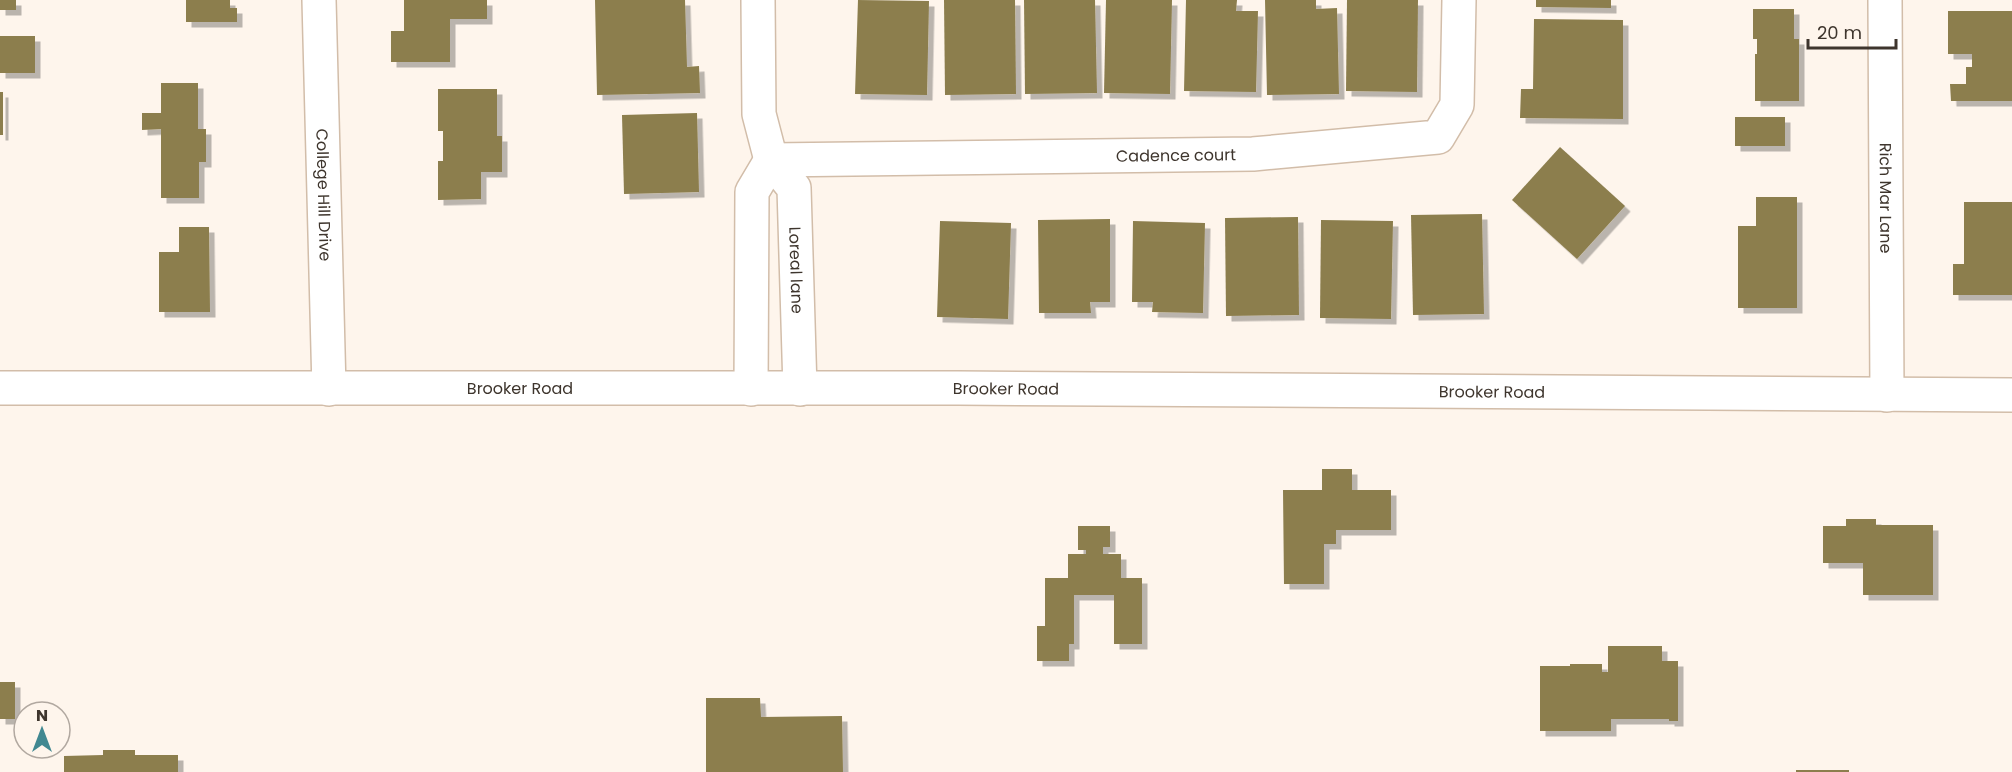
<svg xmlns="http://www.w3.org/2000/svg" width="2012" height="772" viewBox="0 0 2012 772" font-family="Poppins,sans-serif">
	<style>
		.building { fill: #8c7e4d; filter: url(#shadow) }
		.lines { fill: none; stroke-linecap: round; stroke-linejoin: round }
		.minor-casing { stroke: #d2bda9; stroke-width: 36 }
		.minor { stroke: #fff; stroke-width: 33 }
		.labels { text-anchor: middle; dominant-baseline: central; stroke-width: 6; stroke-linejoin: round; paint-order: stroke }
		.street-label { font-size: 16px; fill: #3e352d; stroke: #fef5ec }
	</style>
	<defs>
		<filter id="shadow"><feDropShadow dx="5.5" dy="5.5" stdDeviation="0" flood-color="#0004"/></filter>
	</defs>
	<rect width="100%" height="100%" fill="#fef5ec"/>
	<g class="building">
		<rect x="0" y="0" width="16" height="10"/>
		<polygon points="186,0 230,0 230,8 237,8 237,22 186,22"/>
		<polygon points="404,0 487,0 487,19 450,19 450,62 391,62 391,31 404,31"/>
		<polygon points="595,0 685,0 687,67 699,66 700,93 597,95"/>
		<polygon points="858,0 929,1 927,95 855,94"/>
		<polygon points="944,0 1015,0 1016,94 945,95"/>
		<polygon points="1024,0 1095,0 1097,93 1025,94"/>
		<polygon points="1106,0 1172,0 1170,94 1104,93"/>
		<polygon points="1186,0 1237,0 1236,11 1258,11 1256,92 1184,91"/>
		<polygon points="1265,0 1316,0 1316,9 1337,8 1339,94 1267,95"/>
		<polygon points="1347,0 1418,0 1417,92 1346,91"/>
		<polygon points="1536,0 1611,0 1611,8 1536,7"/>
		<polygon points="1753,9 1794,9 1794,39 1799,39 1799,101 1755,101 1755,54 1757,54 1757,39 1753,39"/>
		<polygon points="1948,11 2012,11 2012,101 1951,101 1950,84 1966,84 1966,67 1972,67 1972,54 1948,54"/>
		<polygon points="1534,19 1623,20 1623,119 1520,118 1521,89 1533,89"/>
		<rect x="0" y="36" width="35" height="37"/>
		<polygon points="161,83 198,83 198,129 206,129 206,162 199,162 199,198 161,198 161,129 142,130 142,113 161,113"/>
		<polygon points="438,89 497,89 497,136 502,136 502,172 481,172 481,199 438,200 438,161 443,161 443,131 438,131"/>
		<rect x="0" y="92" width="3" height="43"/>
		<polygon points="697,113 699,192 624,194 622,115"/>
		<rect x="1735" y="117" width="50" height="29"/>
		<polygon points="1560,147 1625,206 1577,259 1512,200"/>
		<polygon points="1756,197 1797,197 1797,308 1738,308 1738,226 1756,226"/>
		<polygon points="1964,202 2012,202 2012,295 1953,295 1953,264 1964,264"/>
		<polygon points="1482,214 1484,314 1413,315 1411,215"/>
		<polygon points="1298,217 1299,315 1226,316 1225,218"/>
		<polygon points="1110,219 1110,302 1090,302 1091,313 1039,313 1038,220"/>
		<polygon points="1321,220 1393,221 1391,319 1320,318"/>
		<polygon points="940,221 1011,223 1008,319 937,317"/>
		<polygon points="1133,221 1205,223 1203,313 1152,312 1153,302 1132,302"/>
		<polygon points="179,227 209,227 210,312 159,312 159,252 179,252"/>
		<polygon points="1322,469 1352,469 1352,490 1391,490 1391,530 1336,530 1336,544 1324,544 1324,584 1284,584 1283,490 1322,490"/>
		<polygon points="1846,519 1876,519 1876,525 1933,525 1933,595 1863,595 1863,563 1823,563 1823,526 1846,526"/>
		<polygon points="1078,526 1110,526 1110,547 1103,547 1103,554 1121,554 1121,578 1142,578 1142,644 1114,644 1114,595 1074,595 1074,644 1069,644 1069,661 1037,661 1037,626 1045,626 1045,578 1068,578 1068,554 1086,554 1086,550 1078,550"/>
		<polygon points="1608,646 1662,646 1662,661 1678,661 1678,721 1669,721 1669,719 1611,719 1611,731 1540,731 1540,666 1570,666 1570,664 1602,664 1602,672 1608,672"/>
		<rect x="0" y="682" width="15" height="37"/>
		<polygon points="706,698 760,698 761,717 842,716 843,772 706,772"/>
		<polygon points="103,750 135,750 135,755 178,755 178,772 64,772 64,756 103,755"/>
		<rect x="1796" y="770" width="53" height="2"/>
	</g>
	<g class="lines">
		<defs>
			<g id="minor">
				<path id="s1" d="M319,0L329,389"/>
				<path id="s2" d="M758,0L759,114L771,160L794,188L800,389"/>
				<path id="s3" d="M1885,0L1887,395"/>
				<path id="s4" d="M771,160L1253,154L1438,137L1457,105L1459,0"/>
				<path id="s5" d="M0,388H958L2012,395"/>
				<polyline points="751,389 752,192 771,160"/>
			</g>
		</defs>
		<use href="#minor" class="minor-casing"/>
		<use href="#minor" class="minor"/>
	</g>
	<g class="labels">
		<g class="street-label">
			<text stroke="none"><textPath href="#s4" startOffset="405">Cadence court</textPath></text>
			<text stroke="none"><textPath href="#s1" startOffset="195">College Hill Drive</textPath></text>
			<text stroke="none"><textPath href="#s3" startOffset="198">Rich Mar Lane</textPath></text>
			<text stroke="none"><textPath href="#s2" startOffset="280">Loreal lane</textPath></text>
			<text stroke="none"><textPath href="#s5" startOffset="1006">Brooker Road</textPath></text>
			<text stroke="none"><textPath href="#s5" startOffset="520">Brooker Road</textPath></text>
			<text stroke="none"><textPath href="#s5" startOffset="1492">Brooker Road</textPath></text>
		</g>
	</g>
	<g transform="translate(42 730)"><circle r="28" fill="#fef5ec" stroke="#b1a8a0" stroke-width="1.5"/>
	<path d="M0-4.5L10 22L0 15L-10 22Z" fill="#418891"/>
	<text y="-9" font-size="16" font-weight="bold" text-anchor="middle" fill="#3e352d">N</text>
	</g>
	<path d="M1808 39v9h88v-9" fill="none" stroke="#3e352d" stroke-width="3"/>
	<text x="1817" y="39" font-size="18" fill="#3e352d" stroke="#fef5ec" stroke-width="4.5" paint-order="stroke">20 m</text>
</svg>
